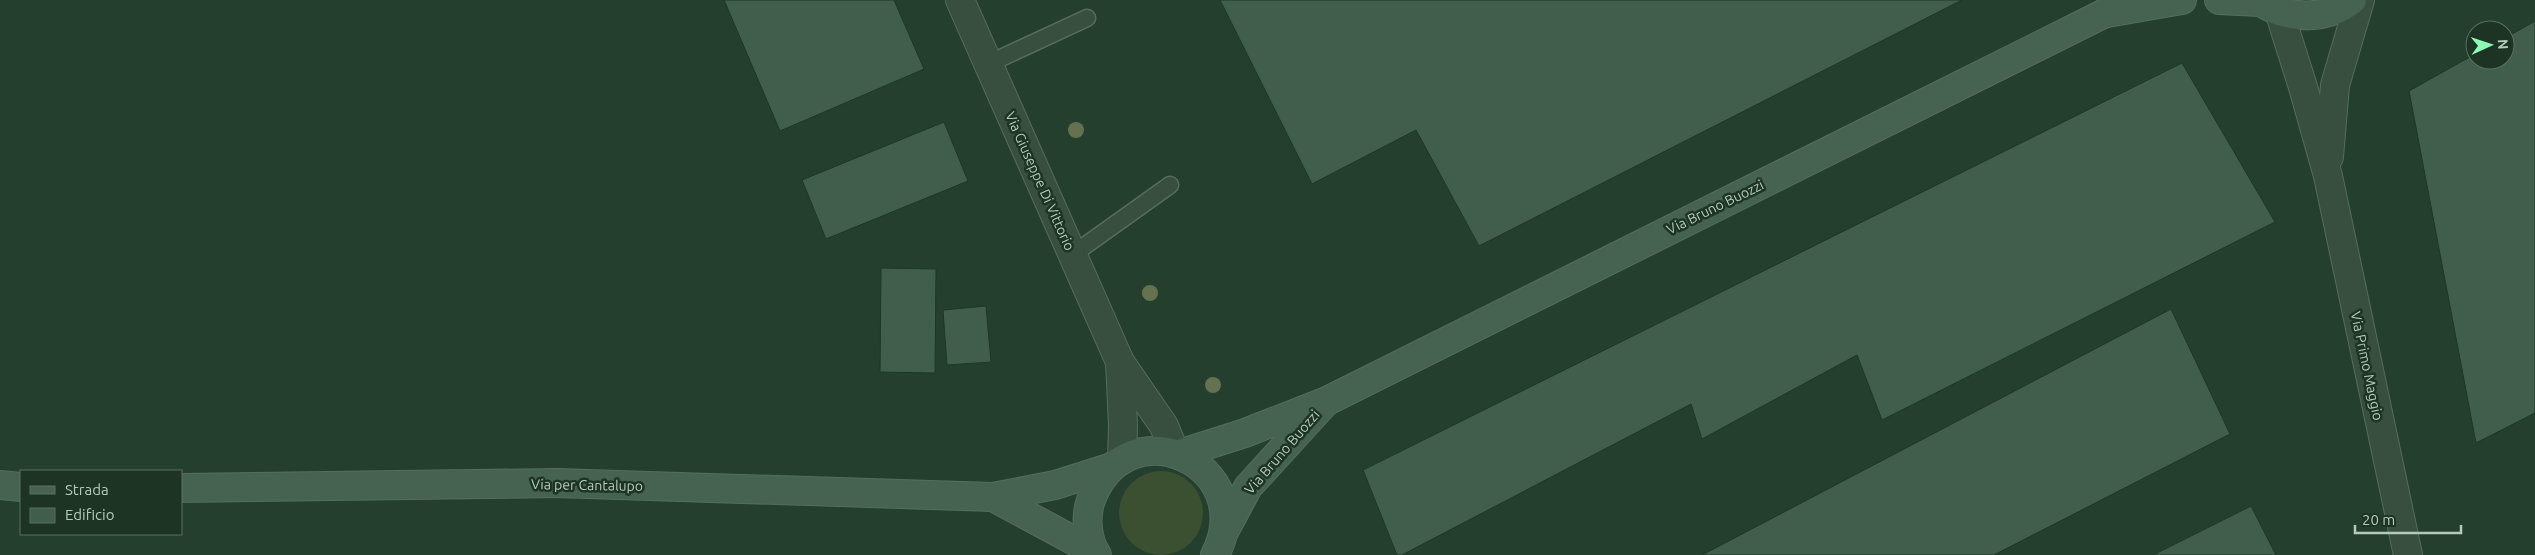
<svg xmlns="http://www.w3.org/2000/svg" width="2535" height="555" viewBox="0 0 2535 555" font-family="Ubuntu,sans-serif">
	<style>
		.green { fill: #3b4f31 }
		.building { fill: #405e4b; stroke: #1f3627 }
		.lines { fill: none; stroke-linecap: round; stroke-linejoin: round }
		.lane-casing { stroke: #566d5e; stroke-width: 19 }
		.street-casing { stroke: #566d5e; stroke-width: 30 }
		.secondary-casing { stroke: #566d5e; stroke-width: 30 }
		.lane { stroke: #384f40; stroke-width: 16 }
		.street { stroke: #384f40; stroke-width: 28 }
		.secondary { stroke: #466251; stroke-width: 28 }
		.tree { fill: #65724f }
		.labels { text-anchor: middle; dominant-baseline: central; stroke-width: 5; stroke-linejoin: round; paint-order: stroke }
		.street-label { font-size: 14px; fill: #b5cabd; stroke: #1d3425 }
	</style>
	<rect width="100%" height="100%" fill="#243f2d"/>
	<circle class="green" cx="1161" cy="513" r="42"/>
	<g class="building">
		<polygon points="724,0 894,0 924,69 780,131"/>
		<polygon points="1220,0 1962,0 1479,246 1416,130 1312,184"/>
		<polygon points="2535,21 2535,413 2476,443 2409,91 2475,54 2475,60 2505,60 2505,38"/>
		<polygon points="2182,63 2275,222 1882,420 1857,355 1702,439 1691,404 1402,555 1397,555 1363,470"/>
		<polygon points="944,122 968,181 826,239 802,180"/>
		<polygon points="881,268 936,269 935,373 880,372"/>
		<polygon points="986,306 991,362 947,365 943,310"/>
		<polygon points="2171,309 2230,434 1994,555 1702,555"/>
		<polygon points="2251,506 2276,555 2153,555"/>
	</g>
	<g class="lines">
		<defs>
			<g id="lane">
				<polyline points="988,64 1087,18"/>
				<polyline points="1072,255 1170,185"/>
			</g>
			<g id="street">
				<polyline points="960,0 1120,362 1164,426 1175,453"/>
				<polyline points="2279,11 2303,87 2328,176 2408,555"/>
				<polyline points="2329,157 2335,85 2360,0"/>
				<polyline points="1120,362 1123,425 1122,460"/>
			</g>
			<g id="secondary">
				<polyline points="2219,0 2260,2"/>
				<path d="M2258,0C2286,20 2325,21 2352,0"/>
				<polyline points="2107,13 2182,0"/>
				<polyline points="1179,454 1245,433 1327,401 2103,14 2125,0"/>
				<polyline points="0,485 21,487"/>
				<polyline points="181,488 557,483 993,497 1055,485 1112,467"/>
				<polyline points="993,497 1095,552"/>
				<polyline points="1224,532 1248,487 1323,405"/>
				<path d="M1097,555C1087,541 1085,516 1091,500C1127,403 1261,465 1215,555"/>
			</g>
		</defs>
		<use href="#lane" class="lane-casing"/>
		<use href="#street" class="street-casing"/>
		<use href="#secondary" class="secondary-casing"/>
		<use href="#lane" class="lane"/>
		<use href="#street" class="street"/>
		<use href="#secondary" class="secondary"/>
	</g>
	<g class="tree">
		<circle cx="1076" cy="130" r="8"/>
		<circle cx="1150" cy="293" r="8"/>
		<circle cx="1213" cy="385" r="8"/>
	</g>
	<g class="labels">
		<g class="street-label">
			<text transform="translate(1040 181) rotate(66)">Via Giuseppe Di Vittorio</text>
			<text transform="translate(1715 207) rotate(-26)">Via Bruno Buozzi</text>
			<text transform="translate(2367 366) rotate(78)">Via Primo Maggio</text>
			<text transform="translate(1282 452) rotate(-49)">Via Bruno Buozzi</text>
			<text transform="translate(587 485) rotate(1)">Via per Cantalupo</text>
		</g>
	</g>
	<rect x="20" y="470" width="162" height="65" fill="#1d3425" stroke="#5a7062"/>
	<rect x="30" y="486" width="25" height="8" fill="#466251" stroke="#5a7062"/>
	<text x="65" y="495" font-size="15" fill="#b5cabd">Strada</text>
	<rect x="30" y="508" width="25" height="15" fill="#405e4b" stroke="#5a7062"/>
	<text x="65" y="520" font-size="15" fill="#b5cabd">Edificio</text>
	<g transform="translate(2490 45) rotate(87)"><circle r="24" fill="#1d3425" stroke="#5a7062"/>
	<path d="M0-4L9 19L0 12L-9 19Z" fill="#8afab4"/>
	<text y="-8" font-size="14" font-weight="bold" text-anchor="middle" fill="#b5cabd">N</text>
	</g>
	<path d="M2355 525v8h106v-8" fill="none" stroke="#b5cabd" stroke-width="2.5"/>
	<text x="2362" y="525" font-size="15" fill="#b5cabd" stroke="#1d3425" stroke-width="4" paint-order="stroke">20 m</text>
</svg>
